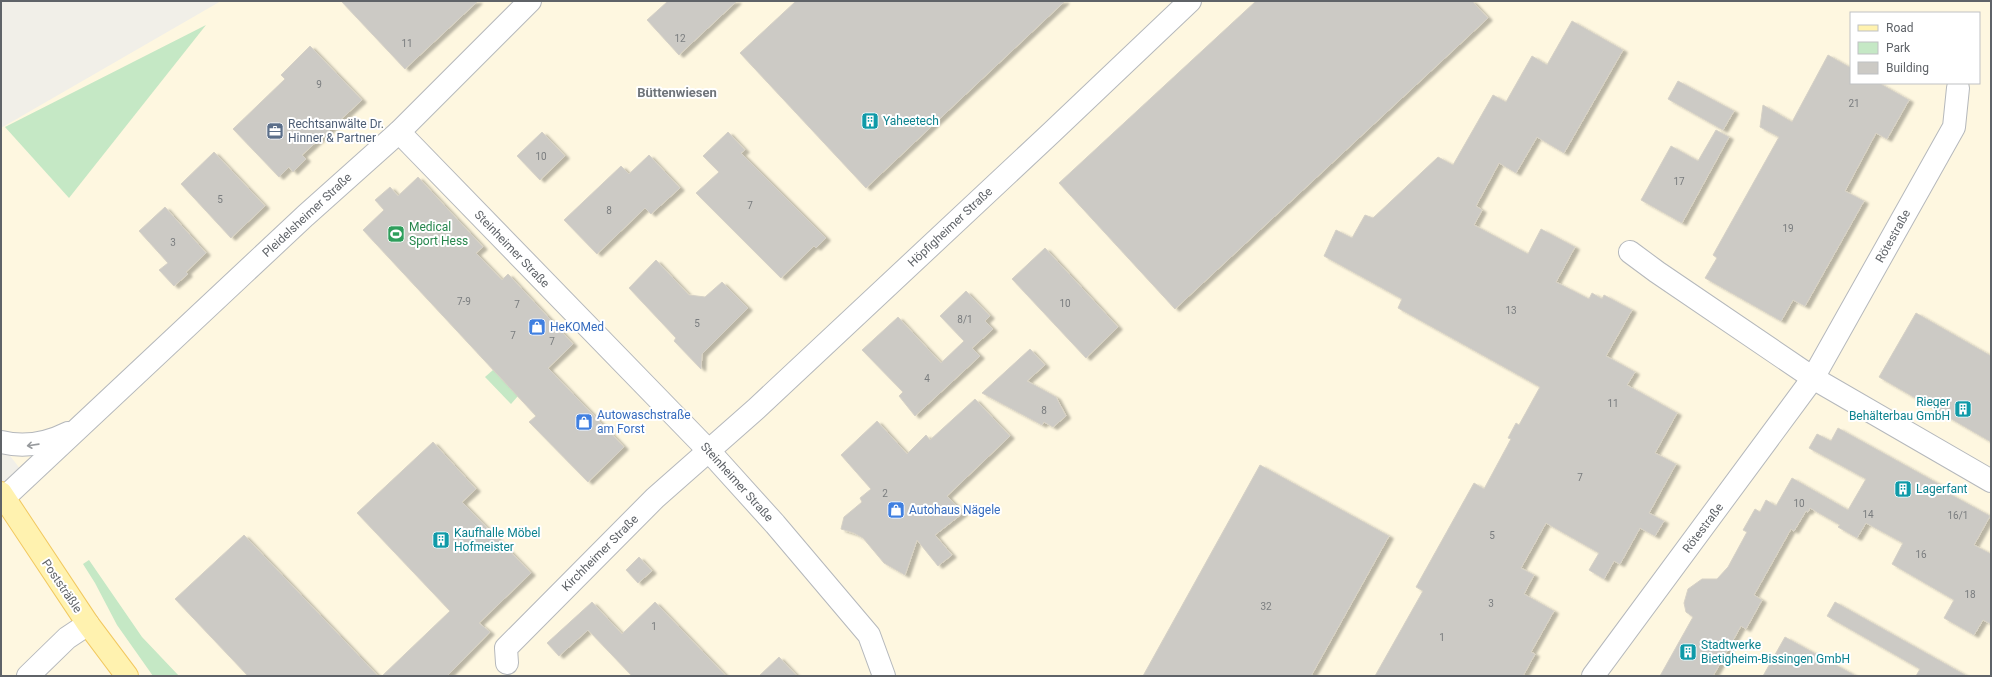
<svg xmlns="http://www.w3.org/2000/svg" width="1992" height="677" viewBox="0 0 1992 677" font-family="Roboto,sans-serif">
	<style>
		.commercial { fill: #fef7e0; fill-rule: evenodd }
		.green { fill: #c5e8c5 }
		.building { fill: #cccac5; stroke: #d6d1c6; filter: url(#shadow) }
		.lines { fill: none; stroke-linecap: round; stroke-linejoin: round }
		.minor-casing { stroke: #b5b8bc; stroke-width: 24 }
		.major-casing { stroke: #f2c960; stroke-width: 24 }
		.minor { stroke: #fff; stroke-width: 22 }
		.major { stroke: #fff2af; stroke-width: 22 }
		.oneway { stroke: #979a9d }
		.labels { text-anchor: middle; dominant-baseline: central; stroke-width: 4; stroke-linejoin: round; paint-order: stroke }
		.number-label { font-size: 10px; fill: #7a7d7f }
		.culture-label { font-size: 12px; fill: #0d838f; stroke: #fff; text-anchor: start }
		.service-label { font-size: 12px; fill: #4e5e75; stroke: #fff; text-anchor: start }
		.street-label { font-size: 12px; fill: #5f6368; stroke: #fff }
		.leisure-label { font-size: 12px; fill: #27864d; stroke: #fff; text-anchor: start }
		.shop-label { font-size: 12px; fill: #366cbe; stroke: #fff; text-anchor: start }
		.neighbourhood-label { font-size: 13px; font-weight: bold; fill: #70757a; stroke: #fff }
	</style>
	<defs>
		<filter id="shadow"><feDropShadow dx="4.5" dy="2.5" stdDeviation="1" flood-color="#0004"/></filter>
	</defs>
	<rect width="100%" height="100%" fill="#f1efe8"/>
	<path class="commercial" d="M221,1H1991V676H1V486L34,487L1,444V128ZM1851,13H1979V83H1851Z"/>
	<g class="green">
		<polygon points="206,25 69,198 5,127"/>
		<polygon points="493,370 518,396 511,404 485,377"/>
		<polygon points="89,560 142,637 179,676 153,676 117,625 95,583 83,564"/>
	</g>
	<g class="building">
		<polygon points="341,1 478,1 405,69"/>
		<polygon points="668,1 737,1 679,55 647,20"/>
		<polygon points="796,1 1065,1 866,188 740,53"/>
		<polygon points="1256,1 1472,1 1488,18 1175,309 1059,183"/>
		<polygon points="1572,21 1623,50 1564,153 1537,137 1516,173 1499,163 1476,206 1482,210 1474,225 1528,254 1541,229 1575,247 1556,282 1589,299 1592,293 1602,299 1604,295 1632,310 1606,356 1635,372 1627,385 1677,413 1655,453 1676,464 1649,513 1664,521 1655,536 1640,528 1620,564 1614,561 1604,579 1589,570 1599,553 1546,523 1521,568 1534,575 1524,594 1554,611 1531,652 1535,654 1523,676 1375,676 1423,591 1416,587 1474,483 1484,489 1511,439 1508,438 1516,423 1519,425 1540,387 1398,308 1402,299 1324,256 1336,230 1352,238 1365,215 1373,218 1438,157 1453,165 1493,95 1506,102 1532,56 1547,65"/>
		<polygon points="310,46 362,100 302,155 306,159 293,172 289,167 279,177 233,129 285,79 281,75"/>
		<polygon points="1828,55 1851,68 1851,83 1879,83 1909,100 1887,139 1876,133 1845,191 1864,201 1805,306 1793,300 1781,321 1705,278 1717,258 1713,255 1779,137 1760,127 1763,105 1792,122"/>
		<polygon points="1678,81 1734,111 1723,130 1668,99"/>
		<polygon points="1716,130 1729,137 1682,223 1641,200 1671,146 1698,161"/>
		<polygon points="542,132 565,156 540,180 517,156"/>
		<polygon points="728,132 745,150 741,153 826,238 816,248 814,246 781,278 696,193 719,172 703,156"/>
		<polygon points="214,152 265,206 231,238 181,184"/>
		<polygon points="649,155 680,188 651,214 645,208 597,254 564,220 621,166 629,174"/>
		<polygon points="418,177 483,247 476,253 502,280 508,274 573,344 548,368 624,447 588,482 529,422 536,416 363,230 384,210 375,200 390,187 398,196"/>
		<polygon points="165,207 206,253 186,272 188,274 174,286 159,270 168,263 139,231"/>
		<polygon points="1045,248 1118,327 1086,358 1012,279"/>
		<polygon points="656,260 689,295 705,297 722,282 748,308 702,354 701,369 674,341 676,338 629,288"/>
		<polygon points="966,291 990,316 985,321 993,329 972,348 980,356 915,416 899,396 903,392 862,350 898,317 941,363 964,341 940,316"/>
		<polygon points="1916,313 1991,356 1991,442 1879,377"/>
		<polygon points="1030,349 1045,365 1027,381 1056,397 1066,416 1053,427 1044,422 1042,425 982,393"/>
		<polygon points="975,399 1010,436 947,496 963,513 935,535 952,555 938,566 917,540 905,575 884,563 863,538 854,533 841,529 844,517 862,502 860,498 871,489 841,455 877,421 907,454 926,435 930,440"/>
		<polygon points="1838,428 1939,484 1937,487 1990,516 1974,545 1991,554 1991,624 1983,620 1974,635 1944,618 1954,600 1892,564 1903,543 1866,523 1857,538 1838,527 1840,525 1810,508 1808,512 1806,511 1794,531 1791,529 1754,595 1762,600 1746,629 1741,626 1713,676 1660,676 1693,617 1686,612 1684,603 1688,589 1702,579 1717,579 1728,567 1747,532 1743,530 1755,509 1760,512 1766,500 1776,506 1792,478 1848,510 1866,479 1809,448 1817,434 1831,441"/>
		<polygon points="433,442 476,489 462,502 531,573 479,623 490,632 447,676 382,676 450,611 357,513"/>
		<polygon points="1260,465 1389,536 1311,676 1143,676"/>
		<polygon points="244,535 378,676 248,676 175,599"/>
		<polygon points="639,557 652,571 638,583 626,570"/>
		<polygon points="592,602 622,634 655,602 726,676 632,676 588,630 559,656 547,643"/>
		<polygon points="1835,602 1967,676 1916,676 1920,669 1827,616"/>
		<polygon points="1785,637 1816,654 1856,676 1763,676"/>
		<polygon points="779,657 797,676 759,676"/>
	</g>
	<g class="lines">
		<defs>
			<g id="minor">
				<polyline points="399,132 709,451 775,524 869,635 884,676"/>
				<polyline points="1630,252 1657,272 1813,378 1991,481"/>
				<path d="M1,442C25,448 46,444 68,433"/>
				<polyline points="4,498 305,216 399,132 530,1"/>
				<polyline points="507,663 506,648 655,498 756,409 1051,133 1190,1"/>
				<polyline points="28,676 67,638 88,624"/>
				<polyline points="1593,676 1813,378 1954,127 1958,88"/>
			</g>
			<polyline id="major" points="1,493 88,624 127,676"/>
		</defs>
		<use href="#minor" class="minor-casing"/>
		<use href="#major" class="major-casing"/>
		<use href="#minor" class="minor"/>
		<use href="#major" class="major"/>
	</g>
	<defs><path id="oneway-shaft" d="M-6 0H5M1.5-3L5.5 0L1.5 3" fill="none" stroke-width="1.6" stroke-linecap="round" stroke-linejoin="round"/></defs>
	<use class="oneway" href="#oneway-shaft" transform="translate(33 445) rotate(172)"/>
	<defs>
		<symbol id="building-square" viewBox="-11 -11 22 22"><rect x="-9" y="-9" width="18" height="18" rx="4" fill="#0f9aa8" stroke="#fff"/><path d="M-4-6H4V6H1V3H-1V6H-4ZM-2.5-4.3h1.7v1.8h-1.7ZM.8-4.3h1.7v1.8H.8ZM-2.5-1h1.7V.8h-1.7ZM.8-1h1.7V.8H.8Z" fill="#fff"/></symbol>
		<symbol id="office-square" viewBox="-11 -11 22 22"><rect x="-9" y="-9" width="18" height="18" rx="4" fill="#5c6f8a" stroke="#fff"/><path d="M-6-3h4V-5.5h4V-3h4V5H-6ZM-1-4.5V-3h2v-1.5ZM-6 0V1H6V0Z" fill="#fff"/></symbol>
		<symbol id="stadium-square" viewBox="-11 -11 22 22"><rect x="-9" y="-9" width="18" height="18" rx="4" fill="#2e9e5b" stroke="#fff"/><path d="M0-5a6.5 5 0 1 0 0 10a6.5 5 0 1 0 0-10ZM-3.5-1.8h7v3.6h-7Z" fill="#fff"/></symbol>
		<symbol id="shop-square" viewBox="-11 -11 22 22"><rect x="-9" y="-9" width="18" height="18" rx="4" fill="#3f7fe0" stroke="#fff"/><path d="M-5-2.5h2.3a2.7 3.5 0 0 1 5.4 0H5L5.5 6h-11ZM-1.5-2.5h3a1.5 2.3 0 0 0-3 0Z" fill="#fff"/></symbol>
	</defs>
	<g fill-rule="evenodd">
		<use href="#building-square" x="860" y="111" width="20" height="20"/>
		<use href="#office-square" x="265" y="121" width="20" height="20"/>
		<use href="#stadium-square" x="386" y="224" width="20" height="20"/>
		<use href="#shop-square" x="527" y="317" width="20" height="20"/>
		<use href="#building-square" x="1953" y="399" width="20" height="20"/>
		<use href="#shop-square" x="574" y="412" width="20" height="20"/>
		<use href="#building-square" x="1893" y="479" width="20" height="20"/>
		<use href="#shop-square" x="886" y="500" width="20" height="20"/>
		<use href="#building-square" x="431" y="530" width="20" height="20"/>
		<use href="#building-square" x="1678" y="642" width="20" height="20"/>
	</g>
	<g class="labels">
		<g class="number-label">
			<text x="680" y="38">12</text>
			<text x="407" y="43">11</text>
			<text x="319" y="84">9</text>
			<text x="1854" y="103">21</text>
			<text x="541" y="156">10</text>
			<text x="1679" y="181">17</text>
			<text x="220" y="199">5</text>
			<text x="750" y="205">7</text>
			<text x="609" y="210">8</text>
			<text x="1788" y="228">19</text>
			<text x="173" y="242">3</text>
			<text x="464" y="301">7-9</text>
			<text x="1065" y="303">10</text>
			<text x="517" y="304">7</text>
			<text x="1511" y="310">13</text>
			<text x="965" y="319">8/1</text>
			<text x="697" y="323">5</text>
			<text x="513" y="335">7</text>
			<text x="552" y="341">7</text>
			<text x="927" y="378">4</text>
			<text x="1613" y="403">11</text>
			<text x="1044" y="410">8</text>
			<text x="1580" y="477">7</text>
			<text x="885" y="493">2</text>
			<text x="1799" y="503">10</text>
			<text x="1868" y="514">14</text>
			<text x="1958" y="515">16/1</text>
			<text x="1492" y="535">5</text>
			<text x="1921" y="554">16</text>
			<text x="1970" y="594">18</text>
			<text x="1491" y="603">3</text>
			<text x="1266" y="606">32</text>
			<text x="654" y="626">1</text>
			<text x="1442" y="637">1</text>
		</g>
		<g class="culture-label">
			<text x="883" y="121">Yaheetech</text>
			<text x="1950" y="402" text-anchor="end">Rieger<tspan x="1950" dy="14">Behälterbau GmbH</tspan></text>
			<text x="1916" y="489">Lagerfant</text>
			<text x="454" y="533">Kaufhalle Möbel<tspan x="454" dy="14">Hofmeister</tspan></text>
			<text x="1701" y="645">Stadtwerke<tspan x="1701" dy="14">Bietigheim-Bissingen GmbH</tspan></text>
		</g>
		<g class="service-label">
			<text x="288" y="124">Rechtsanwälte Dr.<tspan x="288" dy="14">Hinner &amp; Partner</tspan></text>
		</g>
		<g class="street-label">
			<text transform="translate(307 215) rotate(-43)">Pleidelsheimer Straße</text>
			<text transform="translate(950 227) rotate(-43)">Höpfigheimer Straße</text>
			<text transform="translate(1893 236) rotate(-61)">Rötestraße</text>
			<text transform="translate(512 249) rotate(46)">Steinheimer Straße</text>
			<text transform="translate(737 482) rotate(48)">Steinheimer Straße</text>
			<text transform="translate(1703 528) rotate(-53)">Rötestraße</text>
			<text transform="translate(600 553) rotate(-45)">Kirchheimer Straße</text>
			<text transform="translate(62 586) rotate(56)">Poststräßle</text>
		</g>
		<g class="leisure-label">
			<text x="409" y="227">Medical<tspan x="409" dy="14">Sport Hess</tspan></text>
		</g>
		<g class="shop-label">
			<text x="550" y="327">HeKOMed</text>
			<text x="597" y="415">Autowaschstraße<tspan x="597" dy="14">am Forst</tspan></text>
			<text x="909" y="510">Autohaus Nägele</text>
		</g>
		<g class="neighbourhood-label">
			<text x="677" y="92">Büttenwiesen</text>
		</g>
	</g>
	<rect width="1992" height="677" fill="none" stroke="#5f6368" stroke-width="4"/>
	<rect x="1850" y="12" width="130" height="72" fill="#ffffff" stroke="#bfc1c3"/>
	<rect x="1858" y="25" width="20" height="6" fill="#fff2af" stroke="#bfc1c3"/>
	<text x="1886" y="32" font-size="12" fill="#5f6368">Road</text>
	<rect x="1858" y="42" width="20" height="12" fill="#c5e8c5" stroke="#bfc1c3"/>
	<text x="1886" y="52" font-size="12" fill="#5f6368">Park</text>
	<rect x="1858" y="62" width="20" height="12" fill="#cccac5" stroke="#bfc1c3"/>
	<text x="1886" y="72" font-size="12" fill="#5f6368">Building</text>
</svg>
